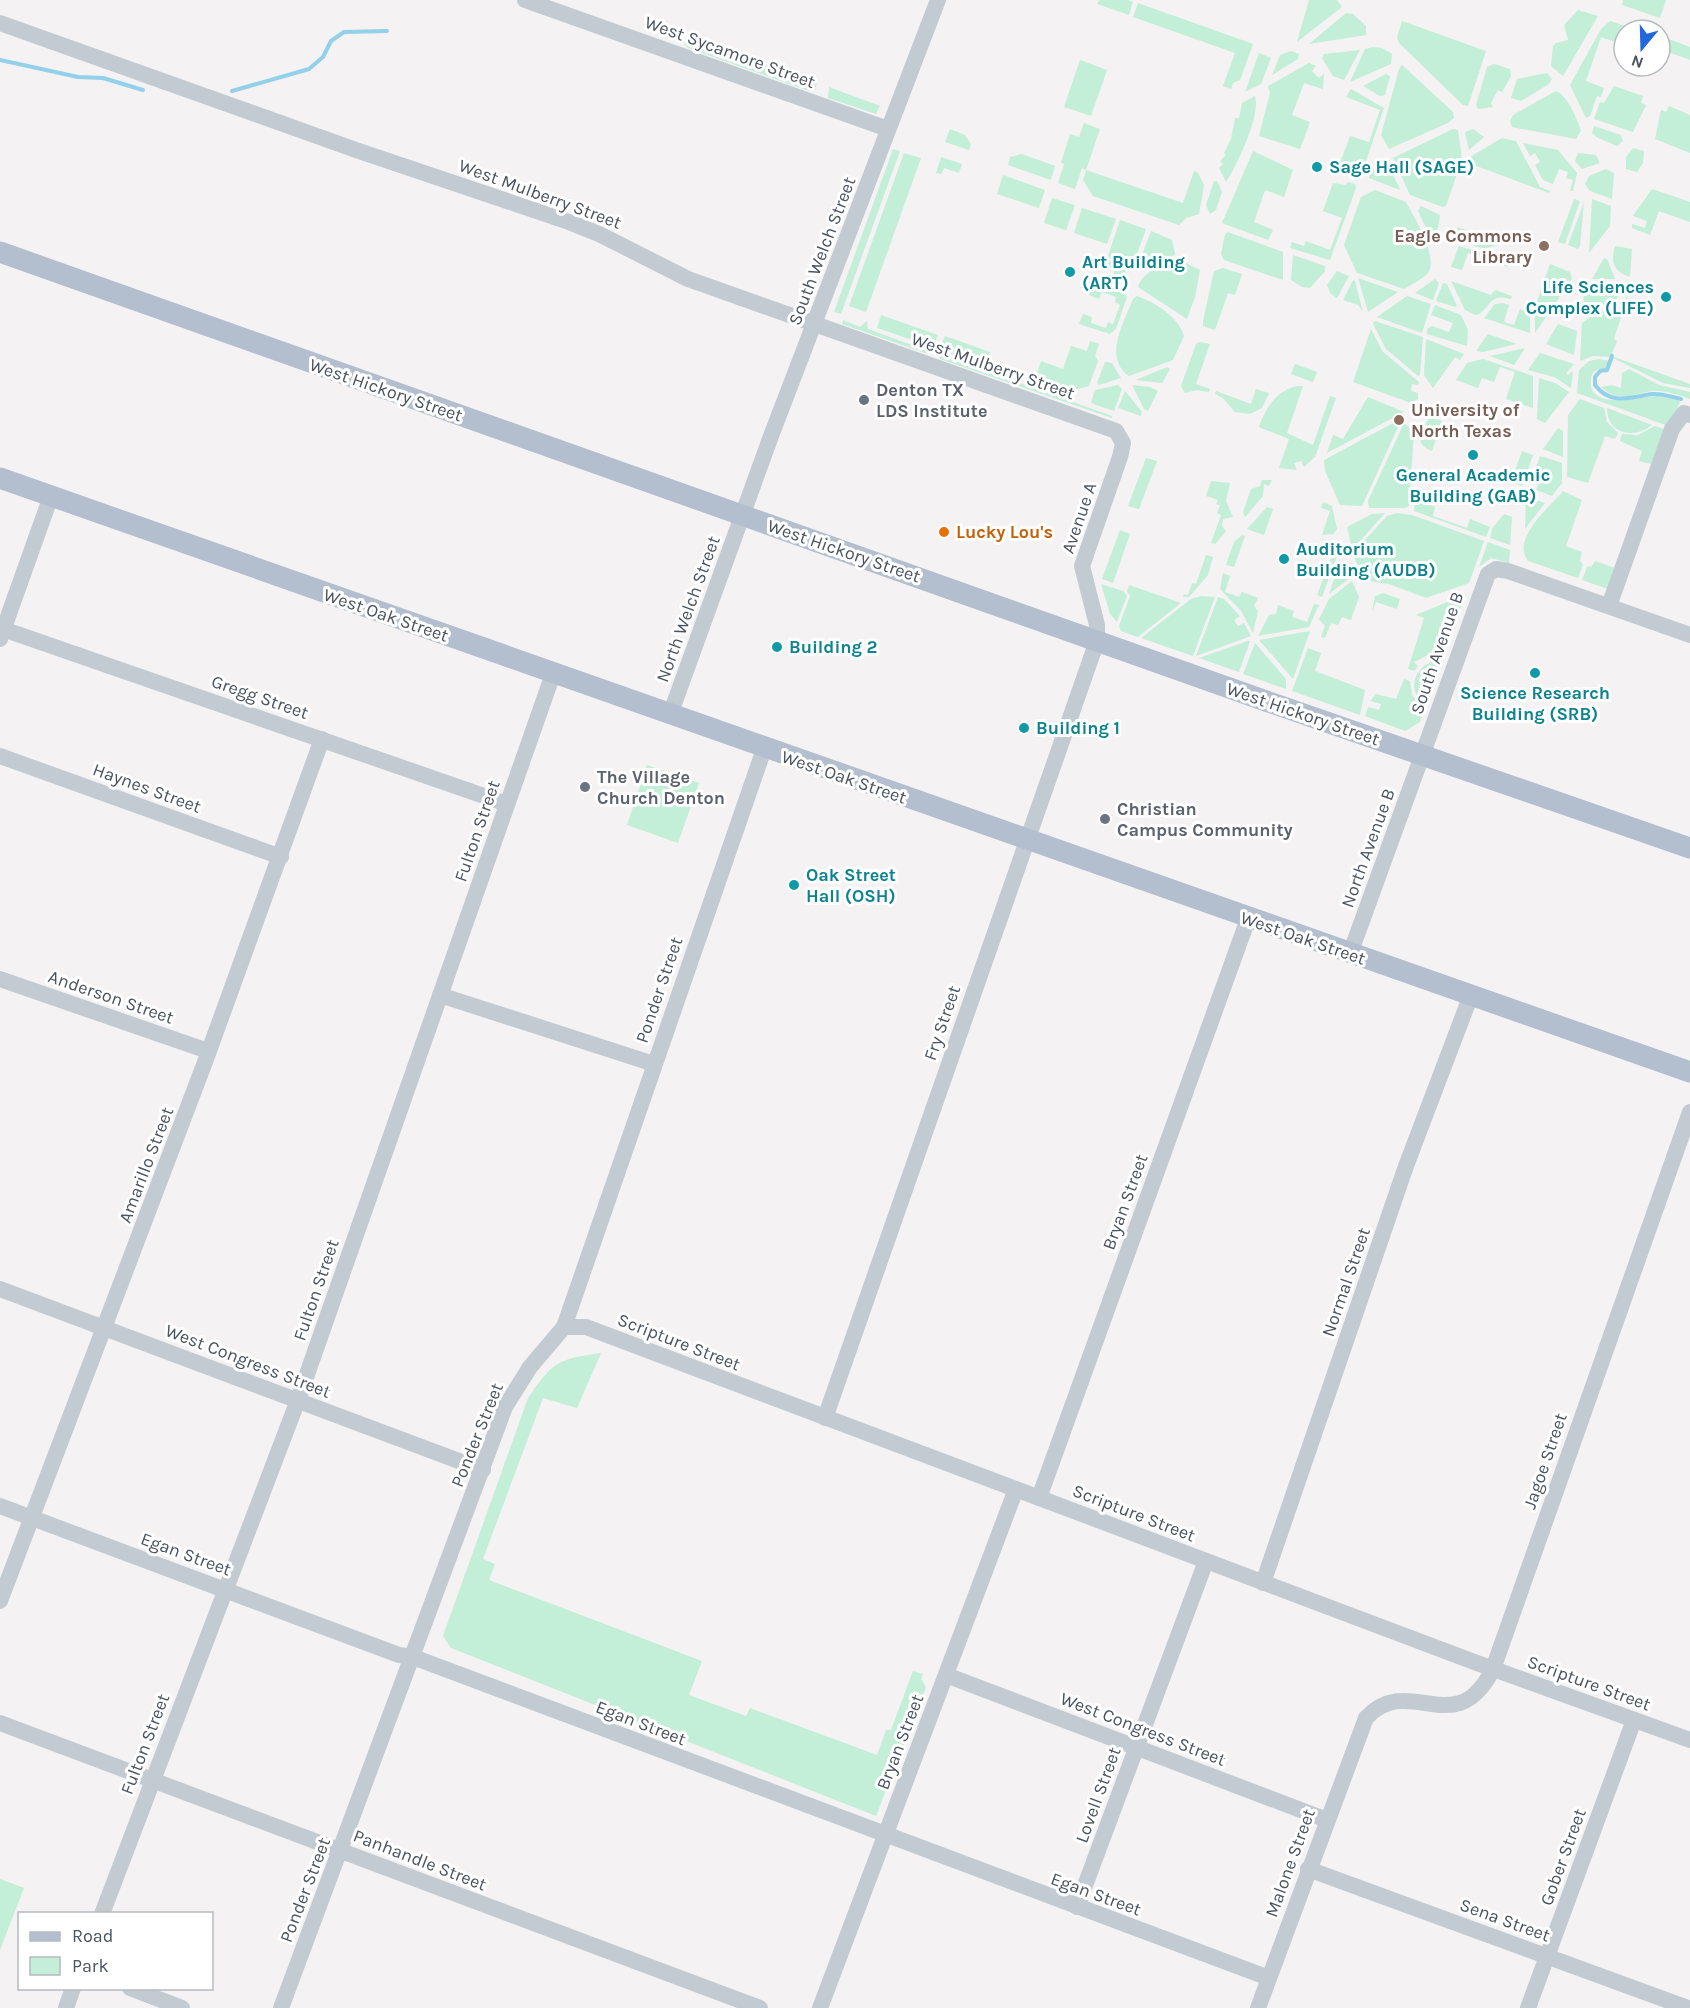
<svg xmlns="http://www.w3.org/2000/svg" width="1690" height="2008" viewBox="0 0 1690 2008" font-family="Karla,sans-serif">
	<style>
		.green { fill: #c3eed7 }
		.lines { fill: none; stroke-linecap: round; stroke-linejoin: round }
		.stream { stroke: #92d1e9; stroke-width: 4 }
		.minor { stroke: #c3cbd2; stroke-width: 16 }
		.major { stroke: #b3bfcf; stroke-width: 21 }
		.culture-dot { fill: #0f9aa8; stroke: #fff; stroke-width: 2 }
		.education-dot { fill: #8d6e63; stroke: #fff; stroke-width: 2 }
		.worship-dot { fill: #6b7280; stroke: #fff; stroke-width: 2 }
		.food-dot { fill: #e8710a; stroke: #fff; stroke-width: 2 }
		.labels { text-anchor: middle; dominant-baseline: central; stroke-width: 6; stroke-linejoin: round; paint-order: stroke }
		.street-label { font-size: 18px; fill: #4a535e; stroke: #fff }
		.culture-label { font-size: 18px; font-weight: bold; fill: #0d838f; stroke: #fff; text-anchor: start }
		.education-label { font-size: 18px; font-weight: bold; fill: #785e54; stroke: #fff; text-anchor: end }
		.worship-label { font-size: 18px; font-weight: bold; fill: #5b616d; stroke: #fff; text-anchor: start }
		.food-label { font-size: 18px; font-weight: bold; fill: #c56008; stroke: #fff; text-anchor: start }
	</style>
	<rect width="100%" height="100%" fill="#f4f2f2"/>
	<g class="green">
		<polygon points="1099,0 1128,0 1133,2 1129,15 1097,4"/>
		<polygon points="1309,0 1337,0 1342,7 1297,42"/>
		<polygon points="1623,0 1666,0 1660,18 1622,5"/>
		<polygon points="1138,3 1253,44 1240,80 1233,83 1231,89 1223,86 1235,53 1133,17"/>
		<polygon points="1578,10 1598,16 1563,76 1551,66 1553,46 1556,43 1568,40 1564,25"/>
		<polygon points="1346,13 1353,14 1366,26 1366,35 1309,44"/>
		<polygon points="1402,21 1486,51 1468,106 1463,105 1399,43 1397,37"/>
		<polygon points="1610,21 1625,26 1624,45 1601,37 1586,81 1604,88 1601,97 1597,96 1590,116 1586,118 1570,85 1601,29"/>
		<polygon points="1660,36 1690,47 1690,60 1660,49"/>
		<polygon points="688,37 817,83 815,90 809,91 688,48 684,43"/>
		<polygon points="1373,47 1382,48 1392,54 1391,64 1350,82 1365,49"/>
		<polygon points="1360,50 1344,80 1333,76 1322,58 1324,54"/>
		<polygon points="1291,51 1299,54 1298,59 1272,75 1280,55"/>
		<polygon points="1259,53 1271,58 1261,84 1245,92"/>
		<polygon points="1080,60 1107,70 1091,116 1064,107"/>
		<polygon points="1309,63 1316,66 1312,71 1319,78 1324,74 1323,89 1304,83 1292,115 1310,122 1300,149 1259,136 1270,93 1268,86"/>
		<polygon points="1494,64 1510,69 1511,76 1502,92 1498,90 1491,103 1493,107 1478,109 1476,105 1487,67"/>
		<polygon points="1402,65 1453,112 1454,118 1448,123 1389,149 1381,135 1399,69"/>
		<polygon points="1547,73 1552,79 1549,84 1521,101 1511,98 1517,79"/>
		<polygon points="1386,74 1390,76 1385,95 1380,96 1363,86"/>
		<polygon points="1614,86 1643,96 1641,103 1646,105 1633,132 1594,119 1600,102 1604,103"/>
		<polygon points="829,87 880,106 876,114 828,98"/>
		<polygon points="1351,89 1384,108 1362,173 1357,176 1347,166 1340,163 1350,136 1369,142 1380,110 1346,97"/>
		<path d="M1556,91C1568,96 1577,119 1581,131L1576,139L1512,127L1510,121L1513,115Z"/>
		<path d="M1255,96C1261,115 1237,165 1226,182L1219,168L1223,164L1220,161L1226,155L1224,153L1231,139L1235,118H1239L1242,103Z"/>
		<polygon points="1669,106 1690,115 1690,153 1655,139 1661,110 1666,112"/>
		<polygon points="1084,123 1100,129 1086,170 1183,203 1194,171 1198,173 1204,185 1199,214 1186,218 1179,225 1093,196 1083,180 1086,170 1082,168 1075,189 1058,183 1064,164 1061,163 1070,134 1079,137"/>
		<polygon points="1594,126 1621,135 1623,141 1617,146 1596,137 1592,133"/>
		<polygon points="950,129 965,135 971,144 969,150 945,142"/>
		<polygon points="1453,129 1458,130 1462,159 1446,206 1443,207 1410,195 1393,158"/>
		<polygon points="1473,129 1484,137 1469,150 1465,132"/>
		<polygon points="1502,138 1516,141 1540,187 1550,191 1549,193 1471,164 1470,157"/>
		<polygon points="1523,143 1558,150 1577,173 1573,191 1570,191 1573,180 1566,178 1568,172 1559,169 1553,184 1543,180 1535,165 1540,162 1535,153 1530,156"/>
		<polygon points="1633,148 1644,151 1643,163 1637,172 1626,169 1626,157"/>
		<polygon points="893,149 900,151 841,314 834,312"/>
		<polygon points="1253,151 1293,170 1284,197 1265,190 1254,222 1273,230 1268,240 1222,223"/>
		<polygon points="904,153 921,158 866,312 849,306"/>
		<polygon points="1578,153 1596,155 1600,163 1582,169 1575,161"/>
		<polygon points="1022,154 1055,166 1051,180 1008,165 1010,157"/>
		<polygon points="941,157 962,164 959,173 944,168 941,174 936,173"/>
		<polygon points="1389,167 1400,189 1400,190 1369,178 1369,173 1373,168 1375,174"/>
		<polygon points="1606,169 1614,173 1612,199 1590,191 1585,184 1589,176"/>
		<polygon points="1003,175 1045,190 1039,208 997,194"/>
		<polygon points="1214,181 1217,181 1222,192 1216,210 1210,214 1206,205"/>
		<polygon points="1348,182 1355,184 1356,188 1330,260 1290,248 1292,242 1304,246 1306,241 1330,250 1342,218 1323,211 1333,183 1346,185"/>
		<polygon points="1652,189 1690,202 1690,222 1659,211 1650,235 1632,228 1632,224 1645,228 1647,221 1633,216"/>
		<path d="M1375,190L1406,202C1414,217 1439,257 1428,273C1422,280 1411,284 1404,289L1357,273L1344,245L1361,197Z"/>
		<polygon points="1052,198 1075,205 1066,230 1044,223"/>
		<polygon points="1574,199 1580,201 1565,244 1558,242"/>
		<polygon points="1592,199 1611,206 1610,226 1589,253"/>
		<polygon points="1584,202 1580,246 1578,249 1568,245"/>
		<polygon points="1421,206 1440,215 1435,246 1418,211"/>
		<polygon points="1082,208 1116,219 1107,244 1074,233"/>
		<polygon points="1120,220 1146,229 1133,265 1127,267 1122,282 1112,279 1115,269 1100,264 1103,254 1108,256"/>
		<path d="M1457,227L1500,242C1486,255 1461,245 1457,227Z"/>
		<polygon points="1151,231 1172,240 1175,254 1170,259 1143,269 1139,263"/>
		<polygon points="1228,232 1283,252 1283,280 1224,260 1221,254 1225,234"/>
		<polygon points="1459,246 1472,250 1471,254 1468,253 1462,270 1451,267"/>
		<path d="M1615,246L1632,249L1630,277C1614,272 1610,262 1615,246Z"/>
		<polygon points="1476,251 1490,256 1505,251 1512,254 1508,267 1475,255"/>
		<polygon points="1293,255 1325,266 1325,271 1310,288 1302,287 1291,280"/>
		<polygon points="1604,258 1607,259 1615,279 1592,279"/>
		<path d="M1180,260L1200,270L1195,297L1187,319L1138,287C1142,271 1166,264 1180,260Z"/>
		<polygon points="1550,264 1570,272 1572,279 1535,333 1535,314 1524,305 1535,307"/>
		<polygon points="1223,268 1242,274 1235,295 1228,293 1215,330 1203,326 1203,321 1214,271"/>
		<polygon points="1337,271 1349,276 1337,298 1330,293 1327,285"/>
		<polygon points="1358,278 1398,292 1368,312"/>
		<polygon points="1435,279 1439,283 1433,300 1415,293"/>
		<polygon points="1353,280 1355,281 1363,312 1358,305 1343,300"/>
		<path d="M1451,281L1491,295L1495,290L1512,296L1511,299C1487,292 1491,310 1476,315L1465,310Z"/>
		<polygon points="1094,282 1122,291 1127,297 1116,329 1110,334 1079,324 1083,314 1092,317 1091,323 1106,328 1108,322 1113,324 1120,305 1115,302 1116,297 1102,292 1099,299 1089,295"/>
		<polygon points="1443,283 1447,284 1457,306 1455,307 1436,301"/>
		<polygon points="1603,283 1618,288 1617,291 1620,293 1616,300 1583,314 1584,288"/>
		<polygon points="1628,295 1614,339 1617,341 1611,357 1593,356 1580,361 1582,323 1597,312 1619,307"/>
		<path d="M1137,296C1154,302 1179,317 1184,336L1173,360L1129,376C1103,358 1124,322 1133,299Z"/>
		<polygon points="1407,296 1431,304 1422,333 1377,317"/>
		<polygon points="1503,303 1509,305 1504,322 1514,325 1520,309 1530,315 1530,333 1484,318 1495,304"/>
		<polygon points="1435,305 1461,315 1468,330 1467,346 1427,334 1427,329 1432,326 1449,332 1453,323 1431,315"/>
		<polygon points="881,315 938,335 933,347 877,328"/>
		<polygon points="843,320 860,327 867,321 868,329 931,352 925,353 842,324"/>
		<polygon points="1375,321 1423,337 1420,375 1418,376 1386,349 1373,324"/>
		<polygon points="1558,324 1577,331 1574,355 1546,344"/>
		<polygon points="1371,329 1383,352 1419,382 1418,385 1412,384 1411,391 1418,393 1418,399 1411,403 1353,382"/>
		<polygon points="1488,334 1517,344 1483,352 1476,351"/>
		<polygon points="945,336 990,352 986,366 939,350"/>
		<polygon points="1426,339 1464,354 1460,360 1455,357 1433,388 1424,375"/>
		<polygon points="1090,341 1099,344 1095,356 1098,361 1089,386 1062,393 1033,383 1040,374 1037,373 1041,361 1063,369 1071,346 1087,351"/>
		<polygon points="1200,342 1210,344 1196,384 1210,389 1209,392 1197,390 1185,393 1181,386 1196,344"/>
		<polygon points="1525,348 1514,365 1490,356"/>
		<polygon points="1540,353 1574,364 1566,373 1568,375 1573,371 1571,388 1554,377 1528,370"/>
		<polygon points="938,354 1112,416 1112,418 940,359"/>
		<polygon points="1613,358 1614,357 1690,384 1690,388 1663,383"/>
		<polygon points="1483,359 1533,376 1533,408 1506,399 1515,372 1500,367 1494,382 1482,378 1478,388 1456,380 1467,363"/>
		<path d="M1599,359L1610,361L1607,369H1599C1594,371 1591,374 1591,380C1587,412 1643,396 1656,396C1664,396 1673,399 1680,401L1671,427L1577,393L1579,370L1589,361Z"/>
		<polygon points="1105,362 1112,363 1121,378 1099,385 1097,383"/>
		<polygon points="1295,364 1317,372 1313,382 1291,374"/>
		<polygon points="1167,367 1170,369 1162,383 1136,380"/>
		<path d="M1629,369L1659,385L1690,392V399C1679,395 1663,390 1652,391C1633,394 1617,403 1601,387L1612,385L1621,388L1622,373Z"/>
		<polygon points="1539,378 1555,383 1569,392 1545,423 1537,419"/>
		<polygon points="1118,385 1122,389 1114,411 1091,403 1095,390"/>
		<polygon points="1132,385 1150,387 1158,391 1148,411 1144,409"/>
		<path d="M1303,386L1287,433L1313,445L1330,396L1336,398L1315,457L1304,467L1301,461L1294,463L1297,470L1279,468L1289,439L1259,427C1265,408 1280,385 1303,386Z"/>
		<polygon points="1256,389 1269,393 1262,408 1250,414 1235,412 1223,398 1215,394 1216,391 1251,404"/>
		<polygon points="1125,391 1142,412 1141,416 1118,408"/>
		<polygon points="1368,397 1404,412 1327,453 1333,435 1343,439"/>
		<polygon points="1580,399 1604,408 1607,422 1618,433 1615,439 1605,436 1588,483 1567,477 1568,415"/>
		<path d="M1607,408L1652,425C1635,439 1607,435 1607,408Z"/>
		<path d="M1430,417L1442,421L1432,451C1412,444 1421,429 1430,417Z"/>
		<polygon points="1393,423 1398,427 1362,506 1340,505 1325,471 1324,460"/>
		<polygon points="1404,423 1414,432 1409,506 1406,508 1369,508 1368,501"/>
		<polygon points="1655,426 1669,431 1651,464 1639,461 1642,451 1620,441 1622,434 1638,435"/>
		<polygon points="1558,428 1563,431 1563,457 1543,449"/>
		<polygon points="1522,451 1533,455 1522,486 1511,482"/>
		<polygon points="1540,456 1562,463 1562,483 1552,496 1536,490 1541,477 1534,474"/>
		<polygon points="1146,458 1157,461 1139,509 1128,506"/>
		<polygon points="1262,480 1272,480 1269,486 1264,484 1263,496 1245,517 1243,512 1251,489 1260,486"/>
		<polygon points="1211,481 1230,483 1226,501 1233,517 1223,519 1222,526 1226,531 1215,544 1211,543 1221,515 1217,513 1220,505 1216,504 1218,500 1206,496"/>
		<path d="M1563,491L1582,500L1566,546L1582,552L1580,561L1583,564L1578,578L1528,561C1511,538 1549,508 1563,491Z"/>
		<polygon points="1530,498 1545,503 1525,529 1526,499"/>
		<polygon points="1415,499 1435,507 1433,516 1467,528 1470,519 1490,527 1486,537 1414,511"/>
		<polygon points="1323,502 1332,506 1337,529 1333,534 1322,535 1330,511 1321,508"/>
		<polygon points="1267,507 1273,509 1264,535 1247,529"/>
		<polygon points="1385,513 1353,549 1352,548 1347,527 1372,514"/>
		<polygon points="1397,513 1412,515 1484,541 1469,583 1426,598 1389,584 1363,580 1353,553 1387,516"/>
		<polygon points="1504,514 1512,517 1510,545 1490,538 1492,529"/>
		<polygon points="1120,530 1130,534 1113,583 1102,579"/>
		<polygon points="1242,535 1245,536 1234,567 1226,565 1234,542"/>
		<polygon points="1488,542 1510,550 1509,563 1491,558 1479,567"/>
		<polygon points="1334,551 1337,556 1322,597 1317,595"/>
		<polygon points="1206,555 1213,557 1208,575 1189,597 1183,597 1184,594 1188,595 1192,583 1196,584"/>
		<polygon points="1595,561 1615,568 1608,589 1582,580 1587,567 1592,566"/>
		<polygon points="1344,563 1348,564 1351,577 1329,594 1337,571"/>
		<polygon points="1223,573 1230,576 1225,592 1239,597 1242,592 1258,598 1254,606 1258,611 1253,633 1241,611 1220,589"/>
		<polygon points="1352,581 1359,597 1351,620 1342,617 1338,625 1331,623 1325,638 1321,637 1325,626 1319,619 1329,599"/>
		<polygon points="1101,584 1123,591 1127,596 1117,622 1110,614"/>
		<polygon points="1129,585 1181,603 1138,637 1121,631 1119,626 1130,596 1127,591"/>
		<polygon points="1383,593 1400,599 1397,609 1376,602 1372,612 1375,596"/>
		<polygon points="1201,596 1215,597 1193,656 1141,638 1191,599"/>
		<polygon points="1218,597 1224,599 1240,616 1234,620 1238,626 1244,623 1251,636 1196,656"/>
		<polygon points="1457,598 1464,598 1458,615 1452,614 1449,623 1454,625 1443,657 1431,658 1430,654 1414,662 1418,666 1414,671 1408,669 1424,618 1416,615"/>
		<polygon points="1314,604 1319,605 1309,627 1258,636 1269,615 1276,614 1278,605 1294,611 1292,617 1307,622"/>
		<polygon points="1310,631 1293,679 1259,640"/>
		<polygon points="1248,641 1250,641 1239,672 1199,658"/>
		<polygon points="1255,643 1286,679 1286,689 1243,674"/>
		<polygon points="1308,648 1321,653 1315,671 1365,690 1360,715 1292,691"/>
		<path d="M1431,662L1441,664L1425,704C1407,692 1413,670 1431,662Z"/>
		<polygon points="1404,679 1410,681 1412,695 1424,709 1420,722 1405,731 1365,716 1368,707 1379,710 1381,704 1370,701 1376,694 1396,699"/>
		<polygon points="647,765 699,783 678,843 627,825"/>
		<path d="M601,1353L577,1408L543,1398L483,1559L495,1564L489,1580L702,1661L689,1695L746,1716L750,1708L877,1755L886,1730H891L913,1671L923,1674L921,1679L926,1687L876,1816L451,1648L443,1636L528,1398C553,1362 557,1359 601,1353Z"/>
		<polygon points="0,1879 24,1888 0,1950"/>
	</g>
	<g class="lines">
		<g class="stream">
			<polyline points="0,60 78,77 103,78 143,90"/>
			<polyline points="232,91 309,69 323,57 331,41 344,32 387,31"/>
			<path d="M1612,356L1607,370L1600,371L1595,377V385C1611,406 1631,397 1652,394C1661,393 1672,397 1681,399"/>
		</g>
		<g class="minor">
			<polyline points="525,0 888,129"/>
			<polyline points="0,23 356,150 569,222 599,234 688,279 1116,431 1123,443 1120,457 1082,566 1097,625 1097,641 825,1418"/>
			<polyline points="1609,606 1672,429 1684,413 1690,415"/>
			<polyline points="0,628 507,804"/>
			<polyline points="0,639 51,496"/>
			<polyline points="670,715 771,436 938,0"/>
			<polyline points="0,756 281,857"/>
			<polyline points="1350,954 1488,574 1496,569 1508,571 1690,635"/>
			<polyline points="0,979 208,1051"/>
			<polyline points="440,995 654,1064"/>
			<polyline points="0,1289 483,1470"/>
			<polyline points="564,1327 586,1327 1477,1663 1690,1740"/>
			<polyline points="1039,1498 1248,919"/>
			<polyline points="0,1506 399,1655 413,1657 1269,1978"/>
			<polyline points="1263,1583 1406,1166 1471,995"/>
			<polyline points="0,1601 205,1062 322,739"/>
			<polyline points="946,1675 1327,1820"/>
			<polyline points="0,1723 760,2008"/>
			<polyline points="1308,1869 1688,2008"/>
			<polyline points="1077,1907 1206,1561"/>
			<polyline points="102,1914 298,1400 553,674"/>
			<polyline points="130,1988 182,2008"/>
			<polyline points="66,2008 73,1988"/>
			<polyline points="281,2008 505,1407 530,1367 564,1327 764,749"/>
			<polyline points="820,2008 1016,1489"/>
			<path d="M1258,2008L1366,1718C1410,1671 1455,1744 1493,1669L1690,1112"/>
			<polyline points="1528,2008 1634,1720"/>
		</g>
		<g class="major">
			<polyline points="0,252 1266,701 1690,848"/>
			<polyline points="0,478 1690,1072"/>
		</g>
	</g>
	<g class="culture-dot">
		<circle cx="1317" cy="167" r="6"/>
		<circle cx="1070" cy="272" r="6"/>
		<circle cx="1666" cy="297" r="6"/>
		<circle cx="1473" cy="455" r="6"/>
		<circle cx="1284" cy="559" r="6"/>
		<circle cx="777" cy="647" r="6"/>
		<circle cx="1535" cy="673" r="6"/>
		<circle cx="1024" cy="728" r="6"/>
		<circle cx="794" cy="885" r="6"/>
	</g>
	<g class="education-dot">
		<circle cx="1544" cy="246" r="6"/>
		<circle cx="1399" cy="420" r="6"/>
	</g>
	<g class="worship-dot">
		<circle cx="864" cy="400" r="6"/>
		<circle cx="585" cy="787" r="6"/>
		<circle cx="1105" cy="819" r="6"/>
	</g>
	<circle class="food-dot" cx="944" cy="532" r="6"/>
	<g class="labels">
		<g class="street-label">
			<text transform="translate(730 52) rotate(20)">West Sycamore Street</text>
			<text transform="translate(540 194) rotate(20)">West Mulberry Street</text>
			<text transform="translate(822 251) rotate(-69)">South Welch Street</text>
			<text transform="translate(993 366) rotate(19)">West Mulberry Street</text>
			<text transform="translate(386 390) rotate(19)">West Hickory Street</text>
			<text transform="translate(1079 518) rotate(-71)">Avenue A</text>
			<text transform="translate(844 551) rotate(19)">West Hickory Street</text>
			<text transform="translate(688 609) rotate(-70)">North Welch Street</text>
			<text transform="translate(386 615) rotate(19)">West Oak Street</text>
			<text transform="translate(1437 653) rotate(-71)">South Avenue B</text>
			<text transform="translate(260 697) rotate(19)">Gregg Street</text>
			<text transform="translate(1303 714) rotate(19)">West Hickory Street</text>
			<text transform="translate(844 777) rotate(19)">West Oak Street</text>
			<text transform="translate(147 788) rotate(20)">Haynes Street</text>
			<text transform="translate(477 831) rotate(-71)">Fulton Street</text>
			<text transform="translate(1368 848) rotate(-70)">North Avenue B</text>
			<text transform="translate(1303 938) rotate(19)">West Oak Street</text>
			<text transform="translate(659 990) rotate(-71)">Ponder Street</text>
			<text transform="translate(111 997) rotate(19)">Anderson Street</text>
			<text transform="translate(942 1023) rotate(-71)">Fry Street</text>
			<text transform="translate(146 1165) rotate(-69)">Amarillo Street</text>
			<text transform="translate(1125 1202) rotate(-70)">Bryan Street</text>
			<text transform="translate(1346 1282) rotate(-71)">Normal Street</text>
			<text transform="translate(316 1290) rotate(-71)">Fulton Street</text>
			<text transform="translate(679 1342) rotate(21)">Scripture Street</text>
			<text transform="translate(248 1361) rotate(21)">West Congress Street</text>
			<text transform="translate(477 1435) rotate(-68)">Ponder Street</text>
			<text transform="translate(1545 1461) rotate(-71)">Jagoe Street</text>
			<text transform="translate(1134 1513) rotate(21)">Scripture Street</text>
			<text transform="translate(186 1554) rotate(20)">Egan Street</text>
			<text transform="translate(1589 1683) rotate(20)">Scripture Street</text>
			<text transform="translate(641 1723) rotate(21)">Egan Street</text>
			<text transform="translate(1143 1729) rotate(21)">West Congress Street</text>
			<text transform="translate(900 1742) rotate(-69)">Bryan Street</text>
			<text transform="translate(145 1744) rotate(-69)">Fulton Street</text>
			<text transform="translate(1098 1795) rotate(-70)">Lovell Street</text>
			<text transform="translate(1563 1857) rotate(-70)">Gober Street</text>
			<text transform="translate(420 1860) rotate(21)">Panhandle Street</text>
			<text transform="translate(1290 1863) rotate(-70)">Malone Street</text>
			<text transform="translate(305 1890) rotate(-69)">Ponder Street</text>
			<text transform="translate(1096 1894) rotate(20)">Egan Street</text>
			<text transform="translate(1505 1920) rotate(20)">Sena Street</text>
		</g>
		<g class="culture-label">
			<text x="1329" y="167">Sage Hall (SAGE)</text>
			<text x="1082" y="262">Art Building<tspan x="1082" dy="21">(ART)</tspan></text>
			<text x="1654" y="287" text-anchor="end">Life Sciences<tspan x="1654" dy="21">Complex (LIFE)</tspan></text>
			<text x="1473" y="475" text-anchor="middle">General Academic<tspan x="1473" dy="21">Building (GAB)</tspan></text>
			<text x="1296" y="549">Auditorium<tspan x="1296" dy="21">Building (AUDB)</tspan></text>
			<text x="789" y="647">Building 2</text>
			<text x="1535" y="693" text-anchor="middle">Science Research<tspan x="1535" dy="21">Building (SRB)</tspan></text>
			<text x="1036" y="728">Building 1</text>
			<text x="806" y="875">Oak Street<tspan x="806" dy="21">Hall (OSH)</tspan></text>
		</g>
		<g class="education-label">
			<text x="1532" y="236">Eagle Commons<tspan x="1532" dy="21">Library</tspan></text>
			<text x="1411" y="410" text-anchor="start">University of<tspan x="1411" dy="21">North Texas</tspan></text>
		</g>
		<g class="worship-label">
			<text x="876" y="390">Denton TX<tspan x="876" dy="21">LDS Institute</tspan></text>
			<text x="597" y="777">The Village<tspan x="597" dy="21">Church Denton</tspan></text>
			<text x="1117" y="809">Christian<tspan x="1117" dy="21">Campus Community</tspan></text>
		</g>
		<g class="food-label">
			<text x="956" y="532">Lucky Lou's</text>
		</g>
	</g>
	<rect x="18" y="1912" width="195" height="78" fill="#ffffff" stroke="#b7babf" stroke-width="1.5"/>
	<rect x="30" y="1932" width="30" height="9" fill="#b3bfcf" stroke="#b7babf" stroke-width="1.5"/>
	<text x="72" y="1942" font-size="18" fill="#4a535e">Road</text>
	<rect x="30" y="1957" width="30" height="18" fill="#c3eed7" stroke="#b7babf" stroke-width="1.5"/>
	<text x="72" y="1972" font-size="18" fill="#4a535e">Park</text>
	<g transform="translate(1642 48) rotate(199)"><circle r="28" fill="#ffffff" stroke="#b7babf" stroke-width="1.5"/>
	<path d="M0-4.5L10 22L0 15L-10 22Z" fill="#2267de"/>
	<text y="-9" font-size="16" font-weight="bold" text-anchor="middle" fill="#4a535e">N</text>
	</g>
</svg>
